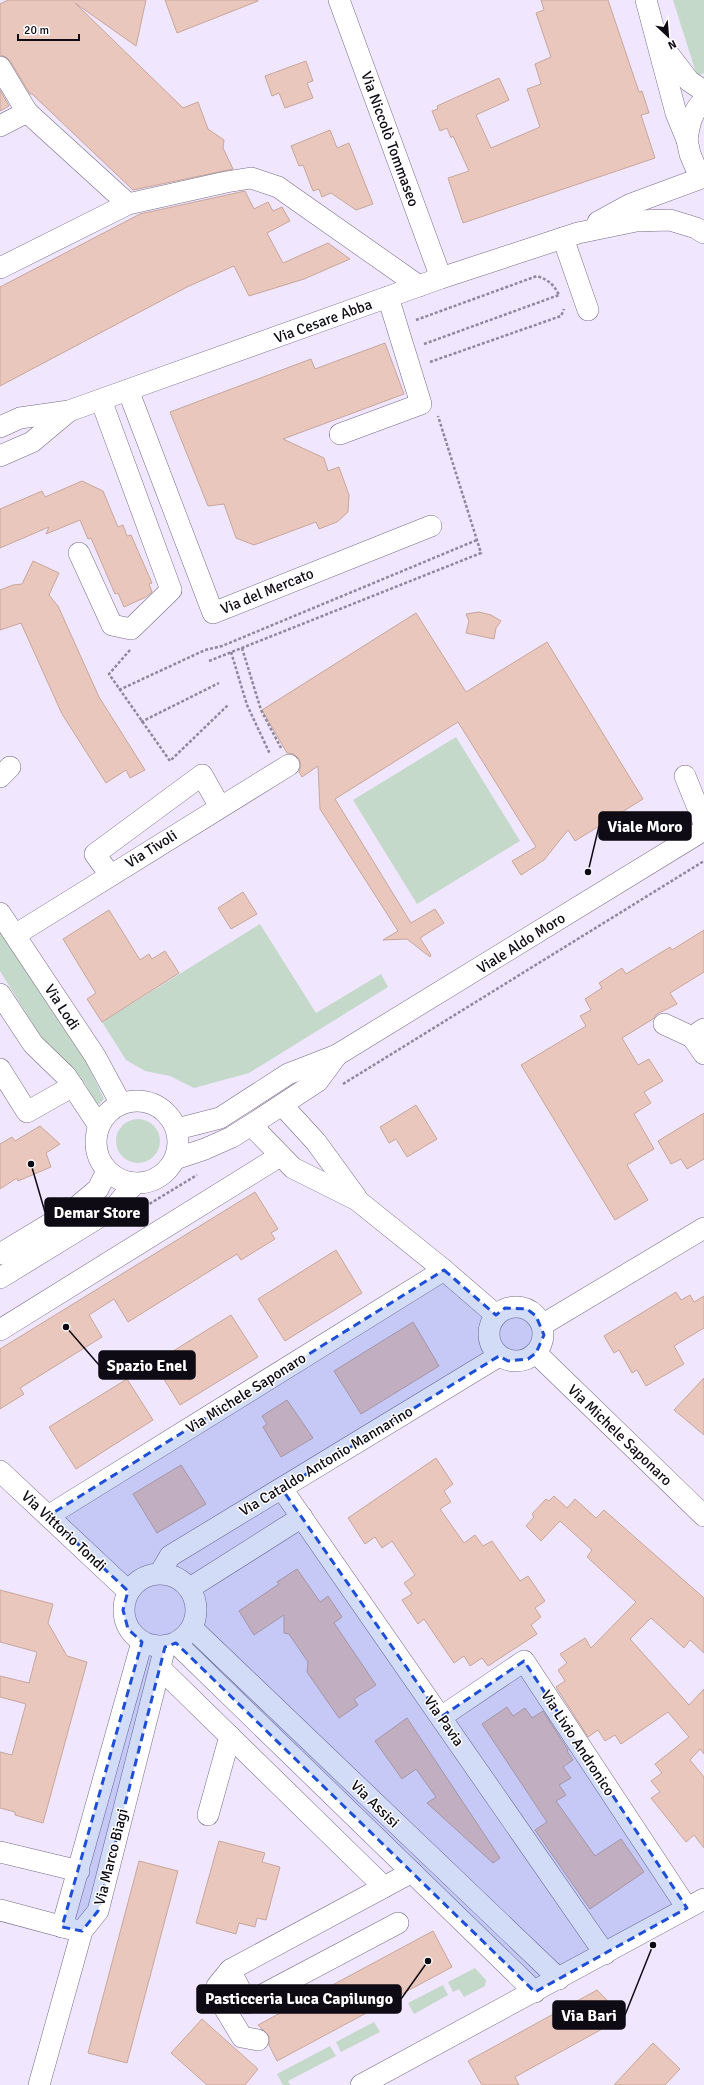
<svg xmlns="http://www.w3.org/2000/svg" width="704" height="2085" viewBox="0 0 704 2085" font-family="Signika,sans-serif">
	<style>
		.green { fill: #c4d9c9 }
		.building { fill: #eac7bc; stroke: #c7a69b }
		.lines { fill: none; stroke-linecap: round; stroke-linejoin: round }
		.minor-casing { stroke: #766b85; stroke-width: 22 }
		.path { stroke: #8f889a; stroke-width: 2.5; stroke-dasharray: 3 2; stroke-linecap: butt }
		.minor { stroke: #fff; stroke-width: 21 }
		.marked { fill: #1d4ed8; fill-opacity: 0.2; stroke: #1d4ed8; stroke-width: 3; stroke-dasharray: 8 5; stroke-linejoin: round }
		.labels { text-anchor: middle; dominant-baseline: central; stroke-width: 3; stroke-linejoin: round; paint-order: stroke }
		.street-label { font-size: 15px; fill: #0f0b14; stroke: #fff }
		.leader { fill: none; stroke: #0f0b14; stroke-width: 1.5 }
		.callout-dot { fill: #0f0b14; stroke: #fff; stroke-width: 1.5 }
		.callout { fill: #0f0b14; stroke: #0f0b14; stroke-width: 1.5 }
		.callout-label { font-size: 16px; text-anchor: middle; font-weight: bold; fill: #fff }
	</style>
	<rect width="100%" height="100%" fill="#f0e6fe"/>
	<g class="green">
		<polygon points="673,0 704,0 704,73 697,76"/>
		<polygon points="456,737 520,841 417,904 353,800"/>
		<polygon points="260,924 316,1013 381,974 388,987 249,1073 194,1088 170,1076 145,1071 126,1060 102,1022"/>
		<polygon points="0,932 84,1057 104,1099 97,1106 86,1085 73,1068 51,1048 39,1034 0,971"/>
		<circle cx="138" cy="1141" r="22"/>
		<polygon points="475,1968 486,1980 485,1986 464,1997 459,1989 453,1992 448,1982"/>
		<polygon points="443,1985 448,1995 414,2014 408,2003"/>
		<polygon points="374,2022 380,2032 341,2052 336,2042"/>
		<polygon points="330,2046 336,2056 288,2081 290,2085 283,2085 277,2074"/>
	</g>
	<g class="building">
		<polygon points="8,0 146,0 136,46 75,3 183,108 198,102 208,129 224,140 223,148 233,169 133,190 32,94 30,94 10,61 6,57 0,55 0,4"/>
		<polygon points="165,0 258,0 258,1 177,33"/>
		<polygon points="541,0 608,0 639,92 642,91 649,113 641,115 655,158 463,223 448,178 469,171 453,136 451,138 447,128 440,131 432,111 438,109 437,106 499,78 509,100 476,115 491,148 540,127 527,89 541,84 535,64 551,57 536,13 544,10"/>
		<polygon points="306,61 313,81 307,83 313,98 285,108 279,93 272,96 265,76"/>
		<polygon points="0,90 9,106 0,111"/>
		<polygon points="330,130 337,148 349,143 373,204 356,210 331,193 322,197 319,189 313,191 303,165 299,166 291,146"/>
		<polygon points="245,191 254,209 268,202 273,211 282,207 290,221 267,233 283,263 328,243 350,259 304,279 249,296 234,266 187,287 0,386 0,287 140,214"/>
		<polygon points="385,343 404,394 283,439 324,458 328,471 339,467 349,495 348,512 337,522 319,529 316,522 254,545 236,538 224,504 208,506 170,412 311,359 315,369"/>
		<polygon points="82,481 103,491 118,527 123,525 127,536 131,535 152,583 149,584 152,592 146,597 124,607 118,593 115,594 91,538 88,539 80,520 46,534 49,527 0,548 0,509 42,491 45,497"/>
		<polygon points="33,561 59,573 49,595 58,606 99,697 145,770 130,778 126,770 106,783 62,714 21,623 0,630 0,590 13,585 22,584"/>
		<polygon points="479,612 491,615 501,621 496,628 494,639 466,633 469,621 466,614"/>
		<polygon points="416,613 466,692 547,642 643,799 575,841 568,830 544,860 521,875 512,861 536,847 458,722 335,799 411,923 435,909 444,923 420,938 431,955 430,957 407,939 383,940 398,931 320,809 318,766 302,777 299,772 301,765 299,759 294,754 287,753 262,710"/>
		<polygon points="243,892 257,914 231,929 218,908"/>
		<polygon points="109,910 140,960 149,954 152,959 165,951 179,973 102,1022 87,999 96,993 63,939"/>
		<polygon points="704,930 704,972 670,993 677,1004 657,1014 653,1019 622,1038 638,1065 649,1059 663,1081 644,1092 651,1103 634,1114 654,1149 627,1165 648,1200 615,1220 521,1065 586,1026 580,1016 591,1010 585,999 602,988 599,983 622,968 626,974 670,947 672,950"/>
		<polygon points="416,1105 437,1139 407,1157 396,1139 389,1143 380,1127"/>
		<polygon points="704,1113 704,1159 687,1169 681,1159 671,1164 658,1141"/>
		<polygon points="40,1126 60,1144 46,1153 51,1167 18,1181 17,1178 0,1189 0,1144 12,1137 15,1141"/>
		<polygon points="255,1192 278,1229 271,1233 275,1239 241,1260 237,1254 128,1322 114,1299 89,1315 102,1337 20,1388 24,1394 0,1409 0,1349"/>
		<polygon points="336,1250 362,1293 285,1341 258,1299"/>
		<polygon points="676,1292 681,1300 690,1295 694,1302 704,1296 704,1328 674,1346 684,1364 646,1386 637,1370 632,1373 619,1350 614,1353 604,1336"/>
		<polygon points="231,1315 258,1357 180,1405 154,1363"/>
		<polygon points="413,1322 439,1366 361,1414 334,1371"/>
		<polygon points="704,1378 704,1435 674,1410"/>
		<polygon points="127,1379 153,1420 76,1469 49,1427"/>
		<polygon points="287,1400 313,1438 281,1457 263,1427 267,1424 262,1416"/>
		<polygon points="436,1458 453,1484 444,1491 451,1502 440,1509 464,1543 475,1535 483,1546 492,1541 520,1581 528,1576 545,1601 535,1608 541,1617 531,1625 537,1634 488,1666 482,1658 470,1666 464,1656 454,1663 424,1619 418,1624 402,1600 412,1594 404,1583 415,1575 392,1541 382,1548 375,1537 365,1544 348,1518"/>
		<polygon points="181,1465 206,1504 157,1533 133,1494"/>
		<polygon points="554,1496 567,1508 575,1499 596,1518 604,1510 704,1598 704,1653 690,1640 684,1648 651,1618 630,1639 689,1705 704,1689 704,1754 700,1749 690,1760 704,1777 704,1848 694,1835 686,1842 651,1798 660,1792 651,1781 662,1773 655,1764 689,1737 668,1712 621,1744 615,1735 605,1741 598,1730 588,1737 556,1687 565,1681 558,1670 567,1663 560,1654 585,1638 591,1648 636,1602 587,1557 592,1550 560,1521 541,1541 526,1526 534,1517 532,1514 546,1499 549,1501"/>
		<polygon points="297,1569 320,1602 328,1596 342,1617 334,1623 376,1685 354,1699 358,1705 339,1718 307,1672 308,1662 289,1634 284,1633 284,1615 254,1635 239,1611 279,1584 277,1582"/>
		<polygon points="0,1590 53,1604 48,1623 67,1656 87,1662 43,1823 15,1815 15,1812 0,1808 0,1752 12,1755 26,1704 0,1697 0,1676 29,1683 37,1652 0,1642"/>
		<polygon points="507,1707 513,1716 525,1708 532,1718 543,1711 568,1750 567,1751 573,1760 563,1767 571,1778 559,1785 566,1795 556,1801 595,1856 621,1839 644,1872 590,1909 535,1830 547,1822 482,1724"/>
		<polygon points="407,1718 500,1858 493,1863 427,1803 436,1797 416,1769 402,1779 375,1741"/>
		<polygon points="219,1841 265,1853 262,1862 280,1867 266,1920 257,1918 255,1927 239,1923 236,1934 196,1923"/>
		<polygon points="139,1861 178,1871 127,2063 88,2053"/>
		<polygon points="433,1931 452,1967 277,2061 269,2045 269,2036 258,2025"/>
		<polygon points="597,1990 624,2017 515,2077 519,2085 482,2085 468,2061"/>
		<polygon points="202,2019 258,2069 245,2085 207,2085 171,2053"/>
		<polygon points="653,2043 680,2069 665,2085 614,2085"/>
	</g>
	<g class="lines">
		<defs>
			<g id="minor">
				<polyline points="339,0 441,278"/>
				<polyline points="646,0 676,113 687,140 690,154 695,166 704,177"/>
				<polyline points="663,47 689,81 704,91"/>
				<polyline points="0,67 27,112 0,126"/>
				<polyline points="27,112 128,204"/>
				<path d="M687,140C689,124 692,112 704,100"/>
				<polyline points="598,222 631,204 704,177"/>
				<polyline points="563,238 588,310"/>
				<polyline points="0,268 128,204 226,182 251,178 278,187 419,286"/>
				<polyline points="128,390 213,613 431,526"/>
				<polyline points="0,427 20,418 69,411 441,278 578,233 636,221 670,220 696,228 704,233"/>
				<polyline points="340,434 421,404 388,297"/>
				<polyline points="0,456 32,442 69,411"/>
				<polyline points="79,553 112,625 131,629 171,590 101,400"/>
				<polyline points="685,776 704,823"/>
				<polyline points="0,777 10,767"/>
				<polyline points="110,875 95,854 202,775 220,807"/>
				<polyline points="0,913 95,1056 121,1104"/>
				<polyline points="15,935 289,765"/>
				<polyline points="0,994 33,1044 66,1076 99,1126"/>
				<polyline points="664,1024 692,1037"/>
				<polyline points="704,1029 692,1037 704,1054"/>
				<polyline points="0,1069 27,1112 73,1086"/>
				<circle cx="137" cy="1142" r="41"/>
				<polyline points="282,1105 316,1142 356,1197"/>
				<polyline points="251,1125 293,1168 357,1200 444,1270 496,1315"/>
				<polyline points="177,1129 220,1118 288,1074 337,1055 704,830"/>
				<polyline points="175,1159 205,1149 232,1137 251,1125 318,1081 337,1055"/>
				<polyline points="0,1254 73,1210 98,1189 107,1171"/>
				<polyline points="0,1278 114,1208 135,1183"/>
				<circle cx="516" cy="1334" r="27"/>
				<polyline points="542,1325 704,1228"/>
				<polyline points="0,1330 280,1156"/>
				<polyline points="536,1353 704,1516"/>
				<polyline points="0,1471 128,1591"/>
				<polyline points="282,1489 605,1954"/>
				<polyline points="48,1516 444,1270"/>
				<polyline points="160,1573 170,1556 499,1356"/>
				<circle cx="160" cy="1610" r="36"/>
				<polyline points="190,1588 302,1517"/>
				<polyline points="192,1628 559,1979"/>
				<polyline points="176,1643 535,1992"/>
				<polyline points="160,1668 384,1887"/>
				<polyline points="441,1717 524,1661 687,1908"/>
				<polyline points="208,1815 230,1736"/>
				<polyline points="0,1852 79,1871"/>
				<polyline points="0,1910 75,1930"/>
				<polyline points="398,1923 247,2003 230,1970 412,1872"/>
				<polyline points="62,1927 142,1642"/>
				<polyline points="230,1970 217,1986 225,2009 242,2037 258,2040"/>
				<polyline points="39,2085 82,1931 98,1911 165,1647"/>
				<polyline points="361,2085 704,1899"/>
			</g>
		</defs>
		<use href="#minor" class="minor-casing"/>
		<g class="path">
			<path d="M416,320L537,276C549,280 554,285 559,295"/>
			<polyline points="424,344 559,295"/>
			<polyline points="430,362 561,316 564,309"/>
			<polyline points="242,648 261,710 281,748"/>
			<polyline points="130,650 109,674 170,761 228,705"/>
			<polyline points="231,652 247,705 270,754"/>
			<polyline points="209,661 481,553 438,416"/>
			<polyline points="119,690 205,650 222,646 477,540"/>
			<polyline points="141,722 219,683"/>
			<polyline points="343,1084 704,861"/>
			<polyline points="141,1209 197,1175"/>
		</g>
		<use href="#minor" class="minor"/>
	</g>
	<path class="marked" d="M444,1270L496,1315L505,1308L527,1309L536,1316L544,1335L536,1353L528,1359L508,1361L499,1356L282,1489L441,1717L524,1661L687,1908L535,1992L176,1643L165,1647L98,1911L82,1931L62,1927L142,1642L128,1629L123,1610L128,1591L48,1516Z"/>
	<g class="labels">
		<g class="street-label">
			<text transform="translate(390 139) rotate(70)">Via Niccolò Tommaseo</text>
			<text transform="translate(323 321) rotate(-20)">Via Cesare Abba</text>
			<text transform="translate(267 591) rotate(-22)">Via del Mercato</text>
			<text transform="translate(151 849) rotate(-32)">Via Tivoli</text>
			<text transform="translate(521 943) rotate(-32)">Viale Aldo Moro</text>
			<text transform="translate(62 1007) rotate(57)">Via Lodi</text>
			<text transform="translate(246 1393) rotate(-32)">Via Michele Saponaro</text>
			<text transform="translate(620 1435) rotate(44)">Via Michele Saponaro</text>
			<text transform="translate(326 1461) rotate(-31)">Via Cataldo Antonio Mannarino</text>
			<text transform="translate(64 1531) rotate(43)">Via Vittorio Tondi</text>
			<text transform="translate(444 1721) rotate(55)">Via Pavia</text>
			<text transform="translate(578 1743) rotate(57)">Via Livio Andronico</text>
			<text transform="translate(375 1804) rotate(44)">Via Assisi</text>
			<text transform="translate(111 1857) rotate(-76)">Via Marco Biagi</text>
		</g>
	</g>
	<path class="leader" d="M588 872L599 826M31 1164L45 1212M66 1327L99 1365M428 1961L401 1999M653 1945L625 2015"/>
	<g class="callout-dot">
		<circle cx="588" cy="872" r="4"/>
		<circle cx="31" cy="1164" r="4"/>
		<circle cx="66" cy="1327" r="4"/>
		<circle cx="428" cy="1961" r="4"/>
		<circle cx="653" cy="1945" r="4"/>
	</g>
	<g class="callout">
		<rect x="599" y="812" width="92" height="28" rx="4"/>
		<rect x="45" y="1198" width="103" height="28" rx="4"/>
		<rect x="99" y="1351" width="96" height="28" rx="4"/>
		<rect x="197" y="1985" width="204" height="28" rx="4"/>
		<rect x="553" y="2001" width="72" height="28" rx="4"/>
	</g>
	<g class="callout-label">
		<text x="645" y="832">Viale Moro</text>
		<text x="97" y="1218">Demar Store</text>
		<text x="147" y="1371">Spazio Enel</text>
		<text x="299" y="2004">Pasticceria Luca Capilungo</text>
		<text x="589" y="2021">Via Bari</text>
	</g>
	<g transform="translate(668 36) rotate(154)" stroke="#ffffff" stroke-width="3" paint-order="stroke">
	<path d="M0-3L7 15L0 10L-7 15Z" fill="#0f0b14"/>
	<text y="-6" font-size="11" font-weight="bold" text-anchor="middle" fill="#0f0b14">N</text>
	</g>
	<path d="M18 34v6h61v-6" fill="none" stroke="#0f0b14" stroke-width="2"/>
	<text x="24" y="34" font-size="12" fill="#0f0b14" stroke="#ffffff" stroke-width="3" paint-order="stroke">20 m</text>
</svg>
